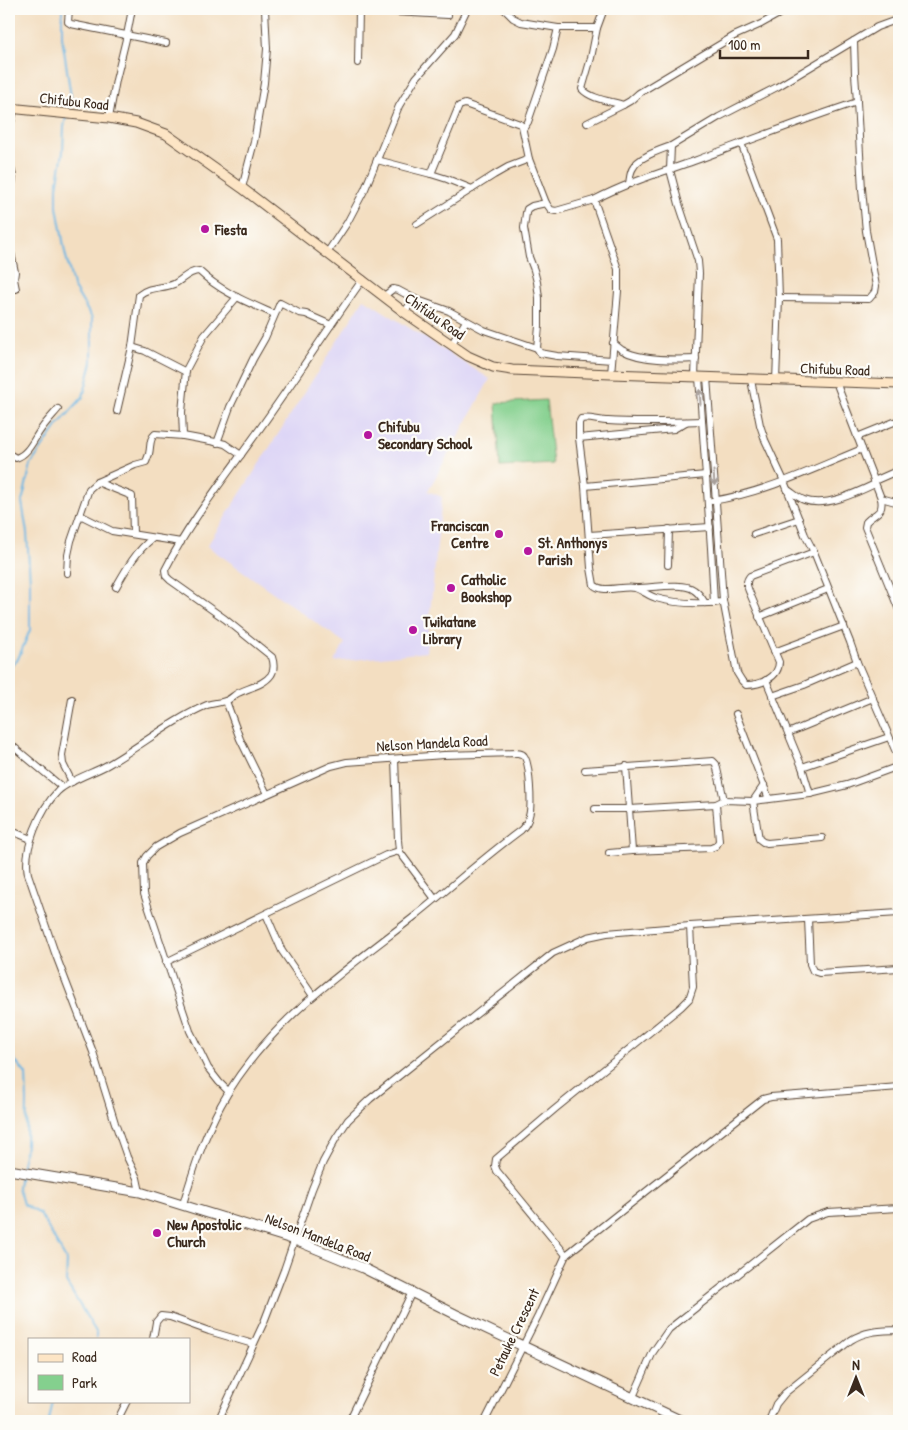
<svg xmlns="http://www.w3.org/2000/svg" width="908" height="1430" viewBox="0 0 908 1430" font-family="'Patrick Hand',sans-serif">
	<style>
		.built { fill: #ddd5f6 }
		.green { fill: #84d08e; stroke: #607d56 }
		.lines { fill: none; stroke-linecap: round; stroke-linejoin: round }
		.stream { stroke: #6ab6e3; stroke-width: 2 }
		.minor-casing { stroke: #574536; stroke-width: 8 }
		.tertiary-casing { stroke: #574536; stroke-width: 11 }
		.secondary-casing { stroke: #574536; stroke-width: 11 }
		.minor { stroke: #fff; stroke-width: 6 }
		.tertiary { stroke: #fff; stroke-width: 9 }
		.secondary { stroke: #fde5c5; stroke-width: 9 }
		.oneway { stroke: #a79f9a }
		.poi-dot { fill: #b5179e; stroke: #fdfcf7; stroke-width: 2 }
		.labels { text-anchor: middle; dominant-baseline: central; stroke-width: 4.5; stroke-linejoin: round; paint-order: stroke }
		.street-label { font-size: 15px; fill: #3b2a1e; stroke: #fdfcf7 }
		.poi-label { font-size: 15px; font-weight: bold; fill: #3b2a1e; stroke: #fdfcf7; text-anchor: start }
	</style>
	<rect width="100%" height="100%" fill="#fdfcf7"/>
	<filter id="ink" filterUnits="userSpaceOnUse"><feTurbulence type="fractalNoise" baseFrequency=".02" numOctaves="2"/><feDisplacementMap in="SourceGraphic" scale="10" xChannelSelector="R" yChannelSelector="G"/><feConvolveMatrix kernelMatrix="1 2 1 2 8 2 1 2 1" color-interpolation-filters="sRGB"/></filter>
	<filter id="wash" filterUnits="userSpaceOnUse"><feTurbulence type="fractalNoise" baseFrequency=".0096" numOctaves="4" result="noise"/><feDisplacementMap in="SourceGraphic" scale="20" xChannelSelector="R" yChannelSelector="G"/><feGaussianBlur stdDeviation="1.12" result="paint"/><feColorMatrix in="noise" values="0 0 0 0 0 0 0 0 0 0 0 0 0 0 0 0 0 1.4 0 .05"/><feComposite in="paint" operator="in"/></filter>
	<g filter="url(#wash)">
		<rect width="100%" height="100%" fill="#f3dec1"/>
		<polygon class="built" points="364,299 490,379 428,491 442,497 426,652 334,662 345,643 207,546"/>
		<polygon class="green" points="546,400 553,464 500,467 496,403"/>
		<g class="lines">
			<g class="stream">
				<polyline points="62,9 62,37 71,97 68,110"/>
				<polyline points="9,668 18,659 30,630 30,582 27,533 22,502 31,464 58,425 83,397 92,362 92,318 73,286 65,252 57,207 57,187 63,152 64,127 66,117"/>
				<polyline points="9,1053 26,1074 27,1101 26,1145 21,1169"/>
				<polyline points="20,1174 18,1187 23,1204 40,1214 67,1261 66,1282 96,1332 96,1339"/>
				<polyline points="49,1421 53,1401"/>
			</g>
		</g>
	</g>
	<g filter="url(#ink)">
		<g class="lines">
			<defs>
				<g id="minor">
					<polyline points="69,9 68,22 71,24 166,43"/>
					<polyline points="504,9 513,18 521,22 558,28 597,28 604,9"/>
					<polyline points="359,10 448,15"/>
					<path d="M597,28L591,58L582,89C591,99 610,101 623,105L630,101L639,93L734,36L761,24L788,9"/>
					<polyline points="358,63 359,9"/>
					<polyline points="109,118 116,80 127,35 132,9"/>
					<polyline points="587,123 623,105"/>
					<polyline points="523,129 528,122 553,49 558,28"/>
					<polyline points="9,131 14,109"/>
					<polyline points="741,143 777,239 779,298 776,381"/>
					<polyline points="377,160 431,174 459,106 465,104 520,124 522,126 529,159 546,203 551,210 556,211 594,200"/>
					<polyline points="9,161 13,176 9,210"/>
					<polyline points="431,174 447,179 472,189 494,175 508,167 529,159"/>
					<path d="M629,184C630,178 630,172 633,168C638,157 660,150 671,146"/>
					<polyline points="242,188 254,142 264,83 267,49 265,9"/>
					<polyline points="546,203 532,206 527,209 526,213 524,228 529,257 534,270 537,282 539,298 539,326 537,348 540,353 557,356 612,360"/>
					<polyline points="417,224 472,189"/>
					<polyline points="9,243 15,272 14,279 16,289"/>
					<polyline points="327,253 347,223 365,189 399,106 416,78 455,34 467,9"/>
					<polyline points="384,296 393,289 398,290 415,299 449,311 484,330 537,348"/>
					<polyline points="779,298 869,299 875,292 876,286 866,231 862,189 857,102"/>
					<polyline points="404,312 415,299"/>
					<path d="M613,343C616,345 619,348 622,350C641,361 675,360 696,359"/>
					<polyline points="451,345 466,321"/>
					<path d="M132,347L139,295C149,286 162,289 174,284C182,280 189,271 199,271C221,292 247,302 274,314"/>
					<path d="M611,374L618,291V269L594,200C626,183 660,173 694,161C748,141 802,120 857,102L855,74L854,41"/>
					<polyline points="695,377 699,273 698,261 679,204 670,170 671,146 719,117 777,87 877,27 899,19"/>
					<polyline points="699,377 711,548 714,603"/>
					<path d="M707,377L723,600L737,673L742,681L746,685C760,685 779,678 779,662L751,596C748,588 744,583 750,576L814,552"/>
					<polyline points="751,380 760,425 765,440 784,481 805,535 814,552 850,642 857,662 899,759"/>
					<path d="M836,382L881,498C884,514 875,512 866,522L865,527L899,610"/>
					<polyline points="117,411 132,347 145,351 186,372"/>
					<path d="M702,421C671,422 639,423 608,421C599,421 589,417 581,419L579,423V438L585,486L591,568L594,585C604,594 622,585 635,588C642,590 649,596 656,598C676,604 701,604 722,602L723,600"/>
					<polyline points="183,436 182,412 186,370 204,336 237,297"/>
					<polyline points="857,437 899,420"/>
					<polyline points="579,438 674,429 686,422"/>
					<polyline points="217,443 230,407 253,359 265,338 280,303 299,313 306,314 331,325"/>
					<path d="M9,454L16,458C29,454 34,438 42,428C47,421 53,415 58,409"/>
					<polyline points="874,481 899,470"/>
					<polyline points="97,482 132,496 133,534"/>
					<polyline points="585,486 706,475"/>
					<path d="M788,490C793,493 798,498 804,500C825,508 856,493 875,484"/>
					<polyline points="881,498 899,503"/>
					<path d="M712,501C764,493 813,469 862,449"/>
					<polyline points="80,515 112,531 181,542"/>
					<polyline points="754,534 799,519"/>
					<polyline points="589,535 710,527"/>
					<polyline points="668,565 669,529"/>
					<path d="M67,573L68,555L71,541L89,489L97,482L135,465L146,462C146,462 149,454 149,454C151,446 149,439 155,434L183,436L221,443L225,444L241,455"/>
					<path d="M116,587C126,569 137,550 153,538"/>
					<path d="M638,588C652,588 683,582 694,590C699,593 702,598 705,603"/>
					<polyline points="759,617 828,589"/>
					<polyline points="774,652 844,626"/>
					<polyline points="766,680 802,767 810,794"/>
					<polyline points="772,696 804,685 857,662"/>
					<polyline points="72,699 62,755 63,764 72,782"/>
					<polyline points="226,701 240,739 267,794"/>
					<polyline points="736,714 769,799"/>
					<polyline points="788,733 873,698"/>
					<polyline points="9,743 62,787"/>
					<polyline points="626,766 632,851"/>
					<polyline points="802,767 889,737"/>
					<polyline points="585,770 713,761 716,764 724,800"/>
					<polyline points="764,785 753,801 759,839 763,842 767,843 822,838"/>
					<polyline points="595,809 629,809 716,804 724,800 753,801 810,794 847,785 899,766"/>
					<polyline points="9,830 31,839"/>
					<polyline points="399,851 435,899"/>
					<polyline points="609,853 632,851 711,848 716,846 719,841 716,804"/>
					<polyline points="266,914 282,951 313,996"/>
					<polyline points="808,919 810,964 813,971 819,973 899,968"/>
					<polyline points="166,962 386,855 399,851 398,840 395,759"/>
					<path d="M140,1192L137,1178L127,1157L115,1123L93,1052L55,953L28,874C23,849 40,809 58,791C71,779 94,773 109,764C142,745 172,720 207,705C213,703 219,703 225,701C230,700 234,695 238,693C248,688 264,685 271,675C275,669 274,663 272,657L225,619L170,580L166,576L165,570C191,519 228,474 261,427C296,378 328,328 363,279"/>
					<path d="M183,1204C193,1171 204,1136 221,1105C265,1024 343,972 415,916C450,888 484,857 521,830C525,826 528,822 529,816C532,807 530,763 524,756C522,753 520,754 517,753L444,755L347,762L331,766L180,833L156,847L147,856L143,863L144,894L190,1031L208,1068L219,1082L229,1092"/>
					<polyline points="566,1255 497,1171 495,1166 496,1159 555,1109 681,1007 689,999 693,987 690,926"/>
					<polyline points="153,1339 156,1322 161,1316 170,1317 209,1331 253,1344"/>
					<polyline points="633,1397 653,1352 669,1329 808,1219 828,1212 899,1208"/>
					<polyline points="117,1421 127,1401"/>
					<polyline points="218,1421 264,1322 284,1270 312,1189 323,1162 336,1138 348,1120 370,1099 553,953 588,937 607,933 690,926 899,913"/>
					<polyline points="349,1421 412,1292"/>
					<polyline points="485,1421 538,1316 566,1255 763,1099 771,1097 899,1087"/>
					<path d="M769,1421L776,1404L785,1393L851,1340C867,1330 881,1331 899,1330"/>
				</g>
				<polyline id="tertiary" points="9,1170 140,1192 295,1240 363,1268 455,1314 682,1421"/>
				<polyline id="secondary" points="9,108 109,118 136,123 166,134 242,188 404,312 468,356 493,367 512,370 611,374 899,384"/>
			</defs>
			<use href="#minor" class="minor-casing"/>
			<use href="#tertiary" class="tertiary-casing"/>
			<use href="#secondary" class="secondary-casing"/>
			<use href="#minor" class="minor"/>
			<use href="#tertiary" class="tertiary"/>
			<use href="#secondary" class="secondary"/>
		</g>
		<defs><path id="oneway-shaft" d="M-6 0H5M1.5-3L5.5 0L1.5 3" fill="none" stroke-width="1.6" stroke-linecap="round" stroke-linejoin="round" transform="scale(1.25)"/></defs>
		<g class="oneway">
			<use href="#oneway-shaft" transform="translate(700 397) rotate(-94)"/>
			<use href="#oneway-shaft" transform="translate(714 478) rotate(86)"/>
		</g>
	</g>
	<g class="poi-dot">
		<circle cx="205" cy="229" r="5"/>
		<circle cx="368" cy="435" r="5"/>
		<circle cx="499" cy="534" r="5"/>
		<circle cx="528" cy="551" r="5"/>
		<circle cx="451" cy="588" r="5"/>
		<circle cx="413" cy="630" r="5"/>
		<circle cx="157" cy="1233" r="5"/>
	</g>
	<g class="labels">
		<g class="street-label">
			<text transform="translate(74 101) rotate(6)">Chifubu Road</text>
			<text transform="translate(435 316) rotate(35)">Chifubu Road</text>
			<text transform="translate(835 369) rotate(2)">Chifubu Road</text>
			<text transform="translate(432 743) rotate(-3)">Nelson Mandela Road</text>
			<text transform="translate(318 1237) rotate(21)">Nelson Mandela Road</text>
			<text transform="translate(514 1332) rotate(-64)">Petauke Crescent</text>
		</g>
		<g class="poi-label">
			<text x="215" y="229">Fiesta</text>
			<text x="378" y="426">Chifubu<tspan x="378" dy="17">Secondary School</tspan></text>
			<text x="489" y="525" text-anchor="end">Franciscan<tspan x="489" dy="17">Centre</tspan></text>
			<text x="538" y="542">St. Anthonys<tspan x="538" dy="17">Parish</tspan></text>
			<text x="461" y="579">Catholic<tspan x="461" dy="17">Bookshop</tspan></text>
			<text x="423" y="621">Twikatane<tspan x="423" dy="17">Library</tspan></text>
			<text x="167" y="1224">New Apostolic<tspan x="167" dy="17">Church</tspan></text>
		</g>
	</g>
	<rect width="908" height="1430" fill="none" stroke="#fdfcf7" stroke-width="30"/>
	<rect x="28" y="1338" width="162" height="65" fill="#fdfcf7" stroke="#afa8a0"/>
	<rect x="38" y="1354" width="25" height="8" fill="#fde5c5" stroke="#afa8a0"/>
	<text x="72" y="1362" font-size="15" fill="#3b2a1e">Road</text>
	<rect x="38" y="1375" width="25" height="15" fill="#84d08e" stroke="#afa8a0"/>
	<text x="72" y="1388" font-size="15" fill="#3b2a1e">Park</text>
	<g transform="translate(856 1378)" stroke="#fdfcf7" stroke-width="4" paint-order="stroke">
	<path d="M0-4L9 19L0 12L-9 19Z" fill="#3b2a1e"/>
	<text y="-8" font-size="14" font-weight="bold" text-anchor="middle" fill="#3b2a1e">N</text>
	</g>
	<path d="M720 50v8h88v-8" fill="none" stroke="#3b2a1e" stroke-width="2.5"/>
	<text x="728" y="50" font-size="15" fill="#3b2a1e" stroke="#fdfcf7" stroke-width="4" paint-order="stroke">100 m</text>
</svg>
